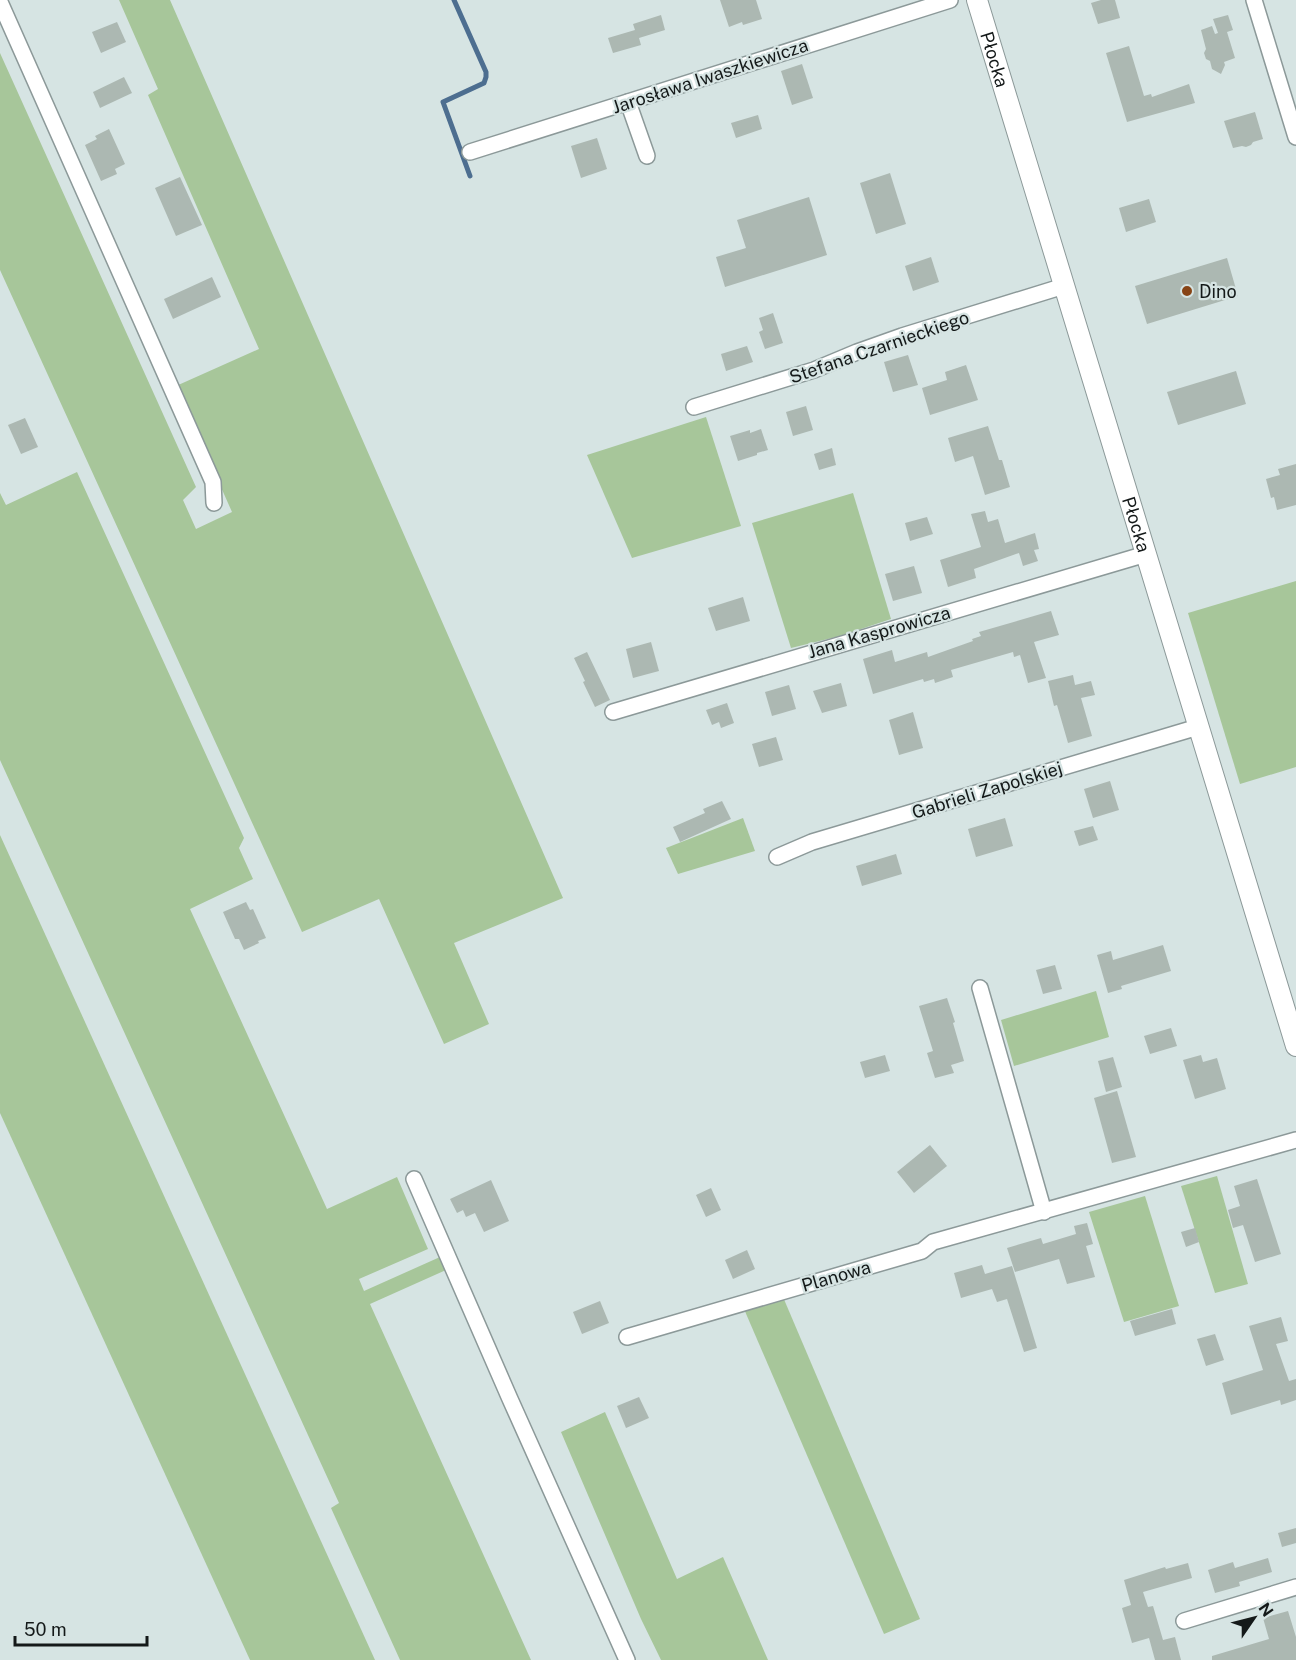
<svg xmlns="http://www.w3.org/2000/svg" width="1296" height="1660" viewBox="0 0 1296 1660" font-family="'Public Sans',sans-serif">
	<style>
		.green { fill: #a7c69a }
		.lines { fill: none; stroke-linecap: round; stroke-linejoin: round }
		.stream { stroke: #4d6e90; stroke-width: 5 }
		.building { fill: #acb8b2 }
		.minor-casing { stroke: #8c9999; stroke-width: 18 }
		.tertiary-casing { stroke: #8c9999; stroke-width: 22 }
		.minor { stroke: #fff; stroke-width: 15 }
		.tertiary { stroke: #fff; stroke-width: 20 }
		.poi-dot { fill: #874416; stroke: #d6e4e3; stroke-width: 2 }
		.labels { text-anchor: middle; dominant-baseline: central; stroke-width: 4.5; stroke-linejoin: round; paint-order: stroke }
		.street-label { font-size: 18px; fill: #141919; stroke: #d6e4e3 }
		.poi-label { font-size: 18px; fill: #141919; stroke: #d6e4e3; text-anchor: start }
	</style>
	<rect width="100%" height="100%" fill="#d6e4e3"/>
	<g class="green">
		<polygon points="119,0 170,0 563,898 454,943 489,1024 444,1044 379,899 302,932 0,270 0,53 196,487 183,500 196,529 232,512 176,386 259,349 148,95 158,89"/>
		<polygon points="706,417 741,526 632,558 587,455"/>
		<polygon points="77,472 244,838 239,848 253,879 190,909 327,1209 397,1177 428,1249 359,1279 364,1291 440,1257 446,1270 370,1304 531,1660 400,1660 331,1508 339,1503 0,760 0,493 6,505"/>
		<polygon points="853,493 891,619 840,636 791,648 752,523"/>
		<polygon points="1296,581 1296,767 1240,784 1188,613"/>
		<polygon points="743,818 755,851 678,874 666,848"/>
		<polygon points="0,835 375,1660 250,1660 0,1113"/>
		<polygon points="1096,991 1109,1037 1014,1066 1001,1020"/>
		<polygon points="1217,1176 1248,1284 1215,1293 1181,1186"/>
		<polygon points="1145,1196 1179,1306 1124,1322 1089,1212"/>
		<polygon points="783,1297 920,1619 884,1634 744,1309"/>
		<polygon points="605,1412 677,1579 723,1557 768,1660 661,1660 641,1619 561,1432"/>
	</g>
	<g class="lines">
		<polyline class="stream" points="454,0 486,72 486,77 484,83 443,102 470,176"/>
	</g>
	<g class="building">
		<polygon points="720,0 756,0 762,19 743,25 742,22 729,27"/>
		<polygon points="1101,0 1115,0 1120,18 1098,24 1091,3"/>
		<polygon points="661,15 665,30 639,38 641,45 613,53 608,38 635,30 633,24"/>
		<polygon points="1228,15 1233,30 1227,32 1235,58 1224,62 1225,65 1221,74 1212,69 1210,61 1206,59 1204,53 1206,49 1201,30 1212,26 1215,34 1218,33 1213,19"/>
		<polygon points="117,22 126,42 101,53 92,32"/>
		<polygon points="1129,46 1144,96 1151,94 1152,97 1189,84 1195,103 1127,122 1106,53"/>
		<polygon points="802,64 813,98 792,105 781,71"/>
		<polygon points="124,77 132,93 100,108 93,92"/>
		<polygon points="1255,112 1263,139 1253,142 1251,145 1246,147 1242,146 1233,148 1224,121"/>
		<polygon points="758,115 762,129 736,138 731,123"/>
		<polygon points="109,129 125,164 115,169 117,174 101,181 85,145 97,139 95,136"/>
		<polygon points="597,138 607,169 581,178 571,146"/>
		<polygon points="890,173 906,224 876,234 860,183"/>
		<polygon points="180,177 202,225 176,236 155,188"/>
		<polygon points="809,197 827,255 725,287 716,257 746,248 737,220"/>
		<polygon points="1149,199 1156,222 1126,232 1119,208"/>
		<polygon points="931,257 939,282 913,291 905,266"/>
		<polygon points="1227,258 1238,296 1147,324 1135,286"/>
		<polygon points="212,277 221,297 173,319 164,299"/>
		<polygon points="773,313 783,343 765,349 759,332 763,330 759,318"/>
		<polygon points="747,346 753,362 726,371 721,354"/>
		<polygon points="908,355 918,385 893,392 884,362"/>
		<polygon points="966,365 978,400 930,415 922,388 947,380 945,372"/>
		<polygon points="1236,371 1246,404 1178,425 1167,392"/>
		<polygon points="806,406 813,430 793,436 786,412"/>
		<polygon points="25,418 38,447 21,454 8,425"/>
		<polygon points="988,426 999,460 1002,460 1010,487 985,495 973,456 955,462 948,438"/>
		<polygon points="761,429 768,450 757,453 757,455 738,461 730,436 750,430 750,433"/>
		<polygon points="832,448 836,465 819,470 814,454"/>
		<polygon points="1296,464 1296,505 1277,510 1274,497 1271,498 1266,479 1280,475 1278,469"/>
		<polygon points="985,511 988,522 998,519 1005,543 1035,533 1039,549 1034,550 1038,561 1023,566 1019,553 974,569 976,578 948,587 940,560 981,547 971,514"/>
		<polygon points="927,517 933,534 910,541 905,523"/>
		<polygon points="914,566 922,593 893,601 885,574"/>
		<polygon points="743,597 750,621 716,631 708,608"/>
		<polygon points="1051,611 1059,635 1034,642 1046,678 1028,683 1020,655 1014,657 1013,652 951,670 953,677 935,683 934,679 924,682 923,679 873,694 863,659 892,650 895,662 927,652 928,657 973,641 972,639 981,636 979,632"/>
		<polygon points="651,642 659,671 633,678 626,649"/>
		<polygon points="587,652 610,700 595,707 583,682 585,681 574,658"/>
		<polygon points="1073,675 1075,685 1091,681 1095,695 1081,698 1092,736 1068,743 1057,705 1054,706 1048,681"/>
		<polygon points="841,683 847,706 822,713 813,691"/>
		<polygon points="789,685 796,709 772,716 765,692"/>
		<polygon points="727,703 734,723 721,728 719,722 712,725 706,710"/>
		<polygon points="913,712 923,748 899,755 889,720"/>
		<polygon points="776,737 783,760 759,767 752,744"/>
		<polygon points="1110,781 1119,810 1093,818 1084,789"/>
		<polygon points="722,801 731,819 680,842 673,827 705,813 703,809"/>
		<polygon points="1005,818 1013,846 976,857 968,829"/>
		<polygon points="1093,826 1098,840 1079,846 1074,831"/>
		<polygon points="896,854 902,874 862,886 856,866"/>
		<polygon points="246,902 250,910 253,909 266,938 258,941 259,943 244,950 239,939 235,939 223,912"/>
		<polygon points="1163,945 1171,971 1121,986 1122,989 1108,993 1097,955 1111,951 1113,960"/>
		<polygon points="1055,965 1062,989 1043,994 1036,970"/>
		<polygon points="947,998 955,1022 953,1023 964,1061 951,1065 954,1073 935,1078 927,1053 933,1051 919,1006"/>
		<polygon points="1171,1028 1177,1046 1150,1054 1144,1036"/>
		<polygon points="885,1055 890,1071 865,1078 860,1062"/>
		<polygon points="1201,1055 1203,1062 1217,1058 1226,1089 1195,1099 1183,1060"/>
		<polygon points="1113,1057 1122,1087 1106,1092 1098,1061"/>
		<polygon points="1117,1091 1136,1157 1112,1163 1094,1098"/>
		<polygon points="930,1145 947,1166 914,1193 897,1172"/>
		<polygon points="1257,1179 1281,1254 1255,1262 1243,1225 1233,1228 1228,1210 1240,1206 1234,1186"/>
		<polygon points="491,1180 509,1221 484,1232 475,1213 466,1217 463,1210 457,1213 450,1199"/>
		<polygon points="711,1188 721,1210 706,1217 696,1195"/>
		<polygon points="1087,1223 1093,1244 1086,1246 1095,1277 1067,1284 1059,1259 1015,1272 1007,1248 1041,1238 1043,1244 1076,1234 1074,1226"/>
		<polygon points="1195,1228 1199,1242 1186,1247 1181,1232"/>
		<polygon points="747,1250 755,1269 733,1279 725,1260"/>
		<polygon points="982,1265 985,1274 1012,1266 1037,1348 1024,1352 1007,1299 997,1302 992,1289 961,1298 954,1273"/>
		<polygon points="600,1301 609,1323 582,1334 573,1312"/>
		<polygon points="1172,1309 1176,1324 1135,1336 1130,1321"/>
		<polygon points="1281,1317 1288,1341 1276,1344 1289,1381 1296,1379 1296,1400 1281,1405 1280,1400 1231,1415 1222,1383 1263,1370 1249,1326"/>
		<polygon points="1215,1334 1224,1360 1206,1366 1197,1339"/>
		<polygon points="639,1397 649,1418 626,1428 617,1406"/>
		<polygon points="1296,1528 1296,1543 1282,1547 1278,1533"/>
		<polygon points="1268,1558 1272,1572 1239,1582 1240,1586 1215,1593 1208,1570 1233,1562 1235,1568"/>
		<polygon points="1188,1563 1192,1578 1143,1592 1148,1607 1153,1606 1163,1640 1175,1637 1181,1660 1155,1660 1149,1638 1132,1643 1122,1608 1131,1605 1124,1580 1165,1567 1166,1569"/>
		<polygon points="1288,1611 1296,1637 1296,1660 1212,1660 1212,1656 1269,1639 1263,1618"/>
	</g>
	<g class="lines">
		<defs>
			<g id="minor">
				<polyline points="1254,0 1296,137"/>
				<polyline points="0,2 213,482 214,503"/>
				<polyline points="628,102 647,156"/>
				<polyline points="470,152 950,0"/>
				<polyline points="694,407 814,370 857,352 902,336 1064,286"/>
				<polyline points="613,712 1146,554"/>
				<polyline points="777,857 812,842 1198,727"/>
				<polyline points="980,988 1044,1212"/>
				<polyline points="414,1179 510,1399 627,1660"/>
				<polyline points="627,1337 922,1251 933,1242 1296,1140"/>
				<polyline points="1184,1621 1296,1587"/>
			</g>
			<g id="tertiary">
				<path id="s1" d="M977,0L1296,1046"/>
			</g>
		</defs>
		<use href="#minor" class="minor-casing"/>
		<use href="#tertiary" class="tertiary-casing"/>
		<use href="#minor" class="minor"/>
		<use href="#tertiary" class="tertiary"/>
	</g>
	<circle class="poi-dot" cx="1187" cy="291" r="6"/>
	<g class="labels">
		<g class="street-label">
			<text stroke="none"><textPath href="#s1" startOffset="62">Płocka</textPath></text>
			<text transform="translate(710 76) rotate(-18)">Jarosława Iwaszkiewicza</text>
			<text transform="translate(879 347) rotate(-19)">Stefana Czarnieckiego</text>
			<text stroke="none"><textPath href="#s1" startOffset="548">Płocka</textPath></text>
			<text transform="translate(879 632) rotate(-16)">Jana Kasprowicza</text>
			<text transform="translate(987 790) rotate(-17)">Gabrieli Zapolskiej</text>
			<text transform="translate(836 1276) rotate(-16)">Planowa</text>
		</g>
		<g class="poi-label">
			<text x="1199" y="291">Dino</text>
		</g>
	</g>
	<g transform="translate(1254 1618) rotate(55)" stroke="#d6e4e3" stroke-width="4.5" paint-order="stroke">
	<path d="M0-4.5L10 22L0 15L-10 22Z" fill="#141919"/>
	<text y="-9" font-size="16" font-weight="bold" text-anchor="middle" fill="#141919">N</text>
	</g>
	<path d="M15 1636v9h132v-9" fill="none" stroke="#141919" stroke-width="3"/>
	<text x="24" y="1636" font-size="18" fill="#141919" stroke="#d6e4e3" stroke-width="4.5" paint-order="stroke">50 m</text>
</svg>
